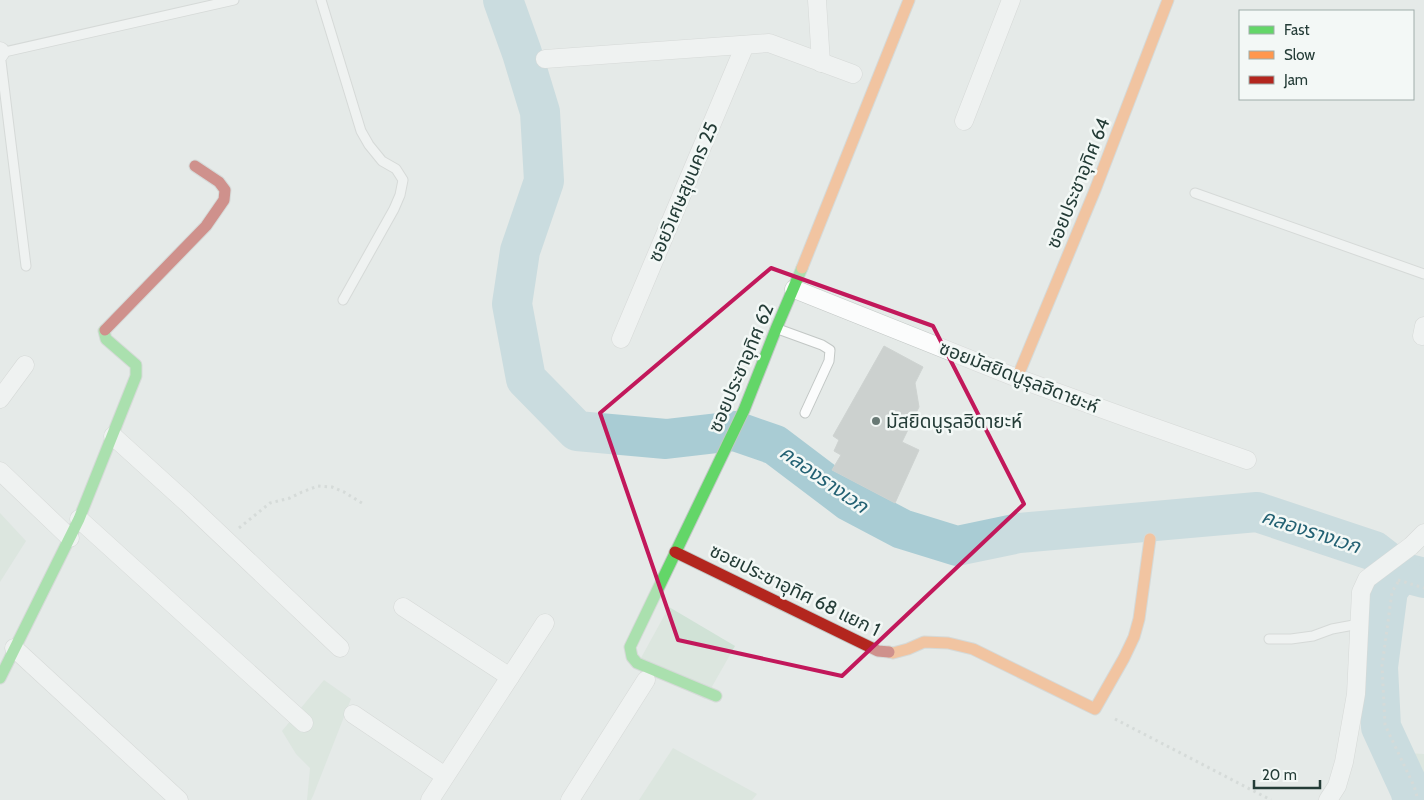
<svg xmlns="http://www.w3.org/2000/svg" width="1424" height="800" viewBox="0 0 1424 800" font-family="Cabin,'Noto Sans Thai',sans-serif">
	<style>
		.green { fill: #d0e2d6 }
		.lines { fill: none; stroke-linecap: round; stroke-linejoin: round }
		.river { stroke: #a9ccd4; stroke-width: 40 }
		.building { fill: #ccd1cf; stroke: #ced3d1 }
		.lane-casing { stroke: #c2c7c5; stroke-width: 11 }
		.street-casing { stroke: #c2c7c5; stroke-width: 19 }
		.fast-casing { stroke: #c1c7c5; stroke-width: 13 }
		.slow-casing { stroke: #c1c7c5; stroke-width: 13 }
		.jam-casing { stroke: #c1c7c5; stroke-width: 13 }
		.path { stroke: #c2cac7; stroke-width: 3; stroke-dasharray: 2.5 4; stroke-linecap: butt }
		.lane { stroke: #fbfcfc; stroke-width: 9 }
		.street { stroke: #fbfcfc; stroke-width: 18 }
		.fast { stroke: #63d668; stroke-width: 11 }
		.slow { stroke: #ff974d; stroke-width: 11 }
		.jam { stroke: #b3261e; stroke-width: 11 }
		.marked { fill: none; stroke: #c2185b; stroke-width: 4; stroke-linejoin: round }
		.poi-dot { fill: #687975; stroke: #f3f8f6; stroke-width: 2 }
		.labels { text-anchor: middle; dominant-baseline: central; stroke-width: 5; stroke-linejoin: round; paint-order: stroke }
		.street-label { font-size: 19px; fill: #243c37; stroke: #f3f8f6 }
		.poi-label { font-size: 19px; fill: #243c37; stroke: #f3f8f6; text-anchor: start }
		.water-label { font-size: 20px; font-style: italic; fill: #236173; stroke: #f3f8f6 }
	</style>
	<rect width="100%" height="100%" fill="#e5eae8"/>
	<g class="green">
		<polygon points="0,513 26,541 0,582"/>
		<polygon points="669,607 735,646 705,699 636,667"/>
		<polygon points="324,680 351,699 313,796 311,800 307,800 310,768 296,754 282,731"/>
		<polygon points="673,748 757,794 752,800 639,800"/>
		<polygon points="1407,753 1424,754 1424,795 1420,796"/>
	</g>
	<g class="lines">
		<g class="river">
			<polyline points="503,0 522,53 540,112 544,181 520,251 512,304 526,379 577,431 666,439 735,431 775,445 849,501 902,529 957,546 1019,533 1257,512 1374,551 1401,572 1424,578"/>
			<polyline points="1401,572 1388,590 1378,667 1381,727 1410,790 1413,800"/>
		</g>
	</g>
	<polygon class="building" points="884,346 923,367 915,383 919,407 902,442 919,450 895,503 832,470 841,455 834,451 839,440 833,436"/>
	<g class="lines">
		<defs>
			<g id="lane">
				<polyline points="321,0 361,131 369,145 382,161 396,169 403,180 400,195 394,209 343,300"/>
				<polyline points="0,53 234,0"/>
				<polyline points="0,53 26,266"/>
				<polyline points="1195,193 1424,274"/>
				<polyline points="778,329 822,345 830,350 829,361 805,413"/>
				<polyline points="1269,639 1291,639 1313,636 1332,629 1359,624"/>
			</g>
			<g id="street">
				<polyline points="817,0 821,63"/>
				<polyline points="0,51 0,53"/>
				<polyline points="545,59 769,43 853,74"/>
				<polyline points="964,121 1011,0"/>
				<polyline points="794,289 1017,378 1136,421 1247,460"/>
				<polyline points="1422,336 1424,326"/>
				<polyline points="621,339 745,45"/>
				<polyline points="0,399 25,365"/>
				<polyline points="113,436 187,503 340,648"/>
				<polyline points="0,471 70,538"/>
				<polyline points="79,519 304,723"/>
				<polyline points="403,607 510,677"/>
				<polyline points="14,648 179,800"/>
				<polyline points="353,714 445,776"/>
				<polyline points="430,800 545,623"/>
				<polyline points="570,800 646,680"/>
				<polyline points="1328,800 1337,786 1344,762 1356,694 1361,592 1367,579 1411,546 1424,533"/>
			</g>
			<g id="fast">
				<polyline points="0,678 79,519 136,376 136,365 106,339 104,331 105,330"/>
				<polyline points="716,696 637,663 632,657 630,647 744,410 776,329 802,268"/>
			</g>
			<g id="slow">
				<polyline points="802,268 909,0"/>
				<polyline points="1017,378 1095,190 1168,0"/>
				<polyline points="889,652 893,653 908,649 924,642 948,643 973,649 1095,709 1124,658 1134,637 1139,619 1150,539"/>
			</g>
			<g id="jam">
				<polyline points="105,330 206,226 224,200 225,190 219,182 195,166"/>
				<polyline points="675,552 878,651 889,652"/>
			</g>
		</defs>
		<use href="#lane" class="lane-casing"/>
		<use href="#street" class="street-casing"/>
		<use href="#fast" class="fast-casing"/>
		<use href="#slow" class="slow-casing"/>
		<use href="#jam" class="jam-casing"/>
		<g class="path">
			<polyline points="239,528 270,503 290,498 302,492 318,486 332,487 344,492 365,505"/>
			<polyline points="1398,580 1424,588"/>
			<polyline points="1398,582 1392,592 1382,666 1385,725 1414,786 1418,800"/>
			<polyline points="1115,719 1271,800"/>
		</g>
		<use href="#lane" class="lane"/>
		<use href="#street" class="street"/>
		<use href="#fast" class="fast"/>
		<use href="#slow" class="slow"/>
		<use href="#jam" class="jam"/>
	</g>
	<path d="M0 0H1424V800H0ZM771,268L933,326L1024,504L842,676L678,640L600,413Z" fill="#e5eae8" fill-opacity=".55" fill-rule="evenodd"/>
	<path class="marked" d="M771,268L933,326L1024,504L842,676L678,640L600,413Z"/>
	<circle class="poi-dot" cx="876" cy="421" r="5"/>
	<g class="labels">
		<g class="street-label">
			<text transform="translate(1078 183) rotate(-68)">ซอยประชาอุทิศ 64</text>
			<text transform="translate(683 192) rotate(-67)">ซอยวิเศษสุขนคร 25</text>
			<text transform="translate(741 368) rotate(-67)">ซอยประชาอุทิศ 62</text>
			<text transform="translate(1019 377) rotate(21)">ซอยมัสยิดนูรุลฮิดายะห์</text>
			<text transform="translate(795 590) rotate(26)">ซอยประชาอุทิศ 68 แยก 1</text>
		</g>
		<g class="poi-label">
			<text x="886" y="421">มัสยิดนูรุลฮิดายะห์</text>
		</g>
		<g class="water-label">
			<text transform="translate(824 479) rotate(35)">คลองรางเวก</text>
			<text transform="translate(1311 531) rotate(18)">คลองรางเวก</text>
		</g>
	</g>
	<rect x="1239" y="10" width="175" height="90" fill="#f3f8f6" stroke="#a0adaa"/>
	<rect x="1249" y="26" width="25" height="8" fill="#63d668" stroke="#a0adaa"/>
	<text x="1284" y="35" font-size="15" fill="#243c37">Fast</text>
	<rect x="1249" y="51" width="25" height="8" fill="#ff974d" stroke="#a0adaa"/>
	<text x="1284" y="60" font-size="15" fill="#243c37">Slow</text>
	<rect x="1249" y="76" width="25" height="8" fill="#b3261e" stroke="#a0adaa"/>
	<text x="1284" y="85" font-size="15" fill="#243c37">Jam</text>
	<path d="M1254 780v8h66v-8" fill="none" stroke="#243c37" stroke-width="2.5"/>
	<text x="1262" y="780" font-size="15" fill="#243c37" stroke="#f3f8f6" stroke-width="4" paint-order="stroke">20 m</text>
</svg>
